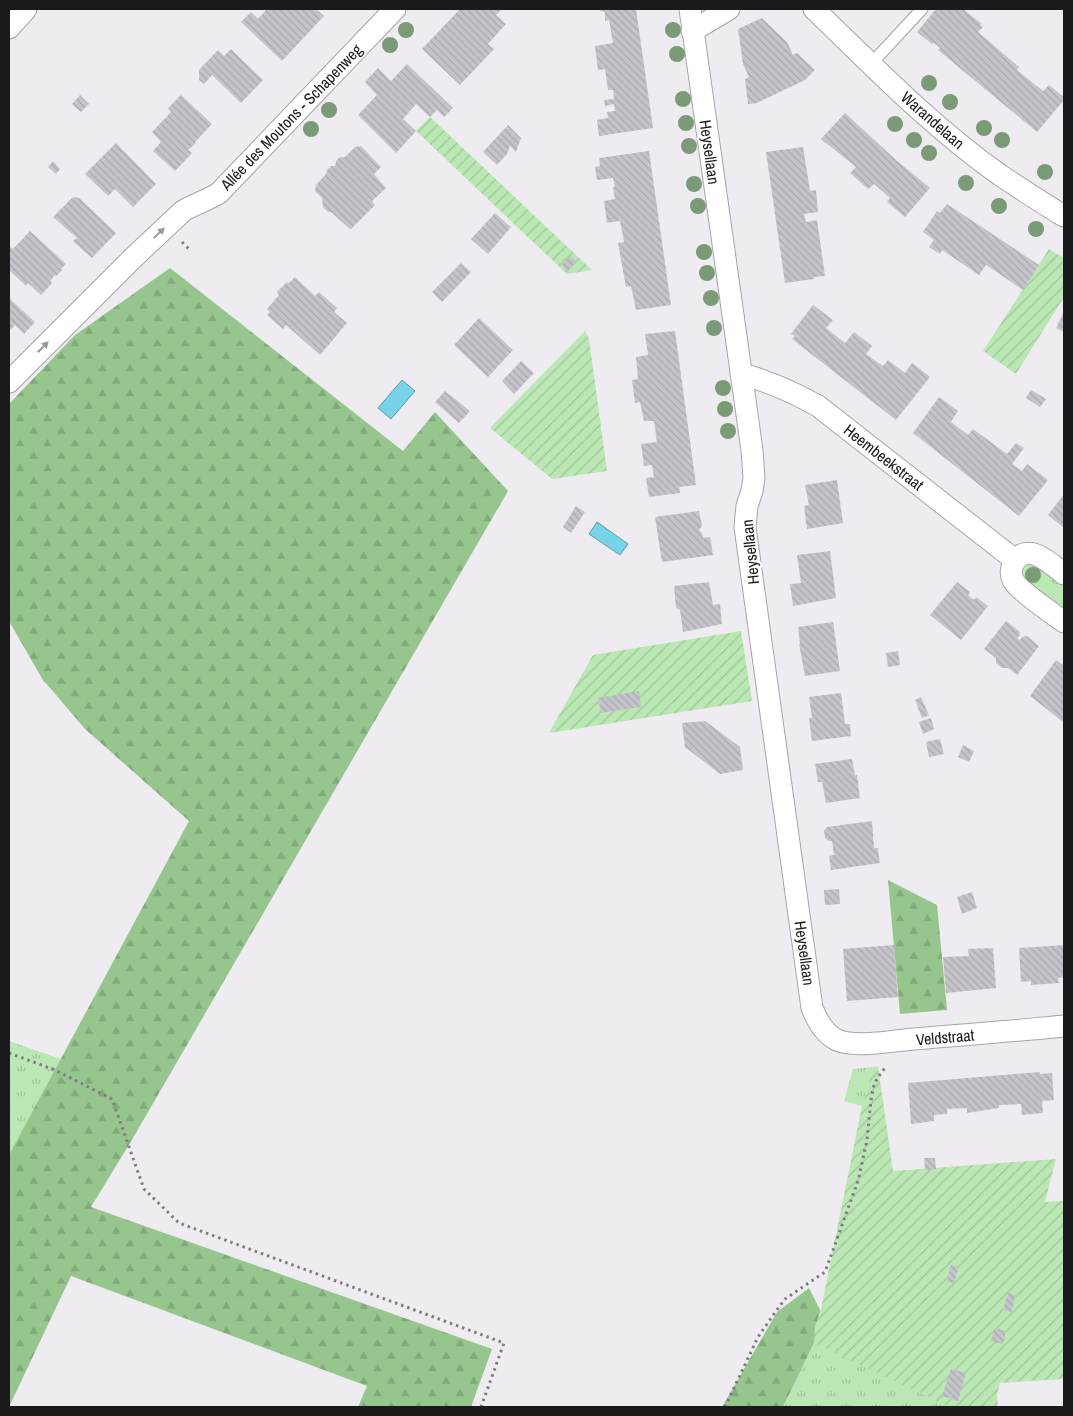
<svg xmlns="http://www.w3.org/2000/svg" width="1073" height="1416" viewBox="0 0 1073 1416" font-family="'Archivo Narrow',sans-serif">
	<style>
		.grass { fill: url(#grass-tufts) }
		.forest { fill: url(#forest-firs) }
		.garden { fill: url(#garden-furrows) }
		.water { fill: #77d4e8; stroke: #5b9caa }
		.building { fill: url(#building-back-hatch) }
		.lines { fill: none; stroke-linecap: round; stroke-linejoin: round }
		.lane-casing { stroke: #a7a4a9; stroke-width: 13 }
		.street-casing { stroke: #a7a4a9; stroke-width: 23 }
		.path { stroke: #7f7d80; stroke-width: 3; stroke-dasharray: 2.5 4; stroke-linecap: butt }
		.lane { stroke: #fff; stroke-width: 11 }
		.street { stroke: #fff; stroke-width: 21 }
		.tree { fill: #7a9b75 }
		.oneway { fill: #989898 }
		.labels { text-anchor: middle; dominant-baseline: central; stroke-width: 4; stroke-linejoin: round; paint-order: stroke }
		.street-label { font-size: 16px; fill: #1a191b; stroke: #fff }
	</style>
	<defs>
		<pattern id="grass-tufts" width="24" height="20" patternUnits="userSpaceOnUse" patternTransform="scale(1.25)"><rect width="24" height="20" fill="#bae7b3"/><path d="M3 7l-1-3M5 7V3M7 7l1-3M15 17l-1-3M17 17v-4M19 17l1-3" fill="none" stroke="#9fc699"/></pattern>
		<pattern id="forest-firs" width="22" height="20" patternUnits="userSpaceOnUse" patternTransform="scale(1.25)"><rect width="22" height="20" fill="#96c68e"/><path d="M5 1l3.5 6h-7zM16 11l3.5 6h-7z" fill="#81aa7a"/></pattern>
		<pattern id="garden-furrows" width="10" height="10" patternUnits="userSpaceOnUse" patternTransform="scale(1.25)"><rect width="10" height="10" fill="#bae7b3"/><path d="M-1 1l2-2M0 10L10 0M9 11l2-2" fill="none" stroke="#9fc699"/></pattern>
		<pattern id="building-back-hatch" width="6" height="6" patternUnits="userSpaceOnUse" patternTransform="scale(1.25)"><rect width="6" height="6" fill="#c5c4ca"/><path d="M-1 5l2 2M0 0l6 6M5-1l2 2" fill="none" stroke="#a9a8ad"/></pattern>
	</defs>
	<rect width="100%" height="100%" fill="#efecf1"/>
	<g class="grass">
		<polygon points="1033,562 1064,584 1064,611 1026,581 1023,572 1027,564"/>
		<polygon points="9,1041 61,1059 9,1155"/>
		<polygon points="873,1067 862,1106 844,1101 853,1069"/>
		<polygon points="814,1343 880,1372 955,1407 783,1407"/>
	</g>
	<g class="forest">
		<polygon points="170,268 403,451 435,412 508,491 133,1138 91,1207 492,1349 471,1407 358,1407 367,1386 71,1276 9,1407 9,1155 189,821 85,729 45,682 44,682 9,621 9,404 75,335"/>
		<polygon points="888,880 937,905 947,1010 900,1014"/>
		<polygon points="809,1288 822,1314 814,1343 783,1407 722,1407 777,1312"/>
	</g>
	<g class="garden">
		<polygon points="430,117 592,270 567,274 416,131"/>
		<polygon points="1049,249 1064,258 1064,297 1016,374 983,351"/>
		<polygon points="585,331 589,339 607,471 552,479 490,428"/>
		<polygon points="741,631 752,701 549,733 593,655"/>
		<polygon points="878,1066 893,1171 1056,1159 1045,1202 1064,1201 1064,1379 1000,1383 997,1395 998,1407 950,1407 814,1343 815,1326 821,1309 862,1106 873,1067"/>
	</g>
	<g class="water">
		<polygon points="402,380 415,391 391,419 378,408"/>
		<polygon points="597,522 628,544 620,555 589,534"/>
	</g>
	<g class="building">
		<polygon points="267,9 316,9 324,16 282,61 241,22 251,12 258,19"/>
		<polygon points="460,9 502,9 496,15 506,24 488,44 494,49 460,85 422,49"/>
		<polygon points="595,9 636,9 653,128 599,136 597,120 608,118 607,112 615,111 614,104 605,106 604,100 614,99 613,90 608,90 605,69 598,70 595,46 613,43 609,20 605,21 605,12"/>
		<polygon points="936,9 963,9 982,24 980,25 983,27 978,32 1019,67 1017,70 1043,91 1049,85 1064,97 1064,100 1037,132 938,50 940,48 934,43 932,44 917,32"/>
		<polygon points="762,18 787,42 793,55 797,53 815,70 805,80 757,103 748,104 745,79 749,77 743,64 738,29"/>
		<polygon points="231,49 263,80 241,103 212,75 204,84 199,80 199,70 218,50 224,56"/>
		<polygon points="407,64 453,108 444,117 437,110 430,117 416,104 403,119 416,131 396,153 358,115 377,95 365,82 378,68 391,81"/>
		<polygon points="80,95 89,104 81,112 72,104"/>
		<polygon points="181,95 212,124 196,141 195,144 188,150 192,153 175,171 153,151 161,142 152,132 171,112 168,108"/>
		<polygon points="845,113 896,160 930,188 905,217 887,202 890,198 874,184 868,189 850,173 856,167 821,139"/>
		<polygon points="508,125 521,138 516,152 510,146 507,154 497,165 483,152"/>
		<polygon points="116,143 156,184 133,207 115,189 108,196 85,174"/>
		<polygon points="361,146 381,167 374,174 386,188 372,201 375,205 351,229 350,229 331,212 328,212 323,207 322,198 315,191 316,185 326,174 327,170 331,166 335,166 336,161 340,157 345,157 355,147"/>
		<polygon points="803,147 810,191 816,190 818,212 804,214 806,222 817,220 825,276 814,277 814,279 785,283 766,152"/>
		<polygon points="649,151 671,305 636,310 631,286 626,287 618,243 624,242 620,221 607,223 604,201 615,199 613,187 615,187 613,178 597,180 595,167 600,166 599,158"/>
		<polygon points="53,161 60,169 56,174 48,167"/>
		<polygon points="75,197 79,198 116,233 92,258 73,241 77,238 53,217 72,198"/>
		<polygon points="947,204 1039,265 1023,290 986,265 979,275 942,250 940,254 929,247 934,240 923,232 937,211 940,213"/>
		<polygon points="495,213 511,227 488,254 471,239"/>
		<polygon points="30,231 66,264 61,269 62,270 56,276 55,275 50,281 52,283 41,295 28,283 26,286 9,270 9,248 10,247 13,249"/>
		<polygon points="570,256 576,262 567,271 562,265"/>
		<polygon points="461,263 471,272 442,302 432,292"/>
		<polygon points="295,277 315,296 319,292 337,308 334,312 347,323 320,355 286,325 283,329 267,315 270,312 267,309 279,295 277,292 287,282 289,283"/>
		<polygon points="9,298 35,322 24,334 15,325 9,331"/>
		<polygon points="813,305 833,320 826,328 845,343 854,332 872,346 866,354 883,366 888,360 905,373 912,363 930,377 896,420 792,339 795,336 791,334"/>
		<polygon points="1064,311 1064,332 1056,328"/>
		<polygon points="479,318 513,350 488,377 454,345"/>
		<polygon points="675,331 696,485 679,487 680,493 649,497 646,478 654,477 652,465 644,466 641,444 657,442 654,421 644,421 640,402 635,403 632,380 638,379 636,357 648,355 645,334"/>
		<polygon points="521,361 534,373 514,394 502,381"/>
		<polygon points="1031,390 1046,399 1040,407 1026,398"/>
		<polygon points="445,391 470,411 459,423 435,402"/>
		<polygon points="939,397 958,411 951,422 968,435 973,429 1007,454 1016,443 1024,448 1012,464 1022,471 1027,464 1048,480 1019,516 913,433"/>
		<polygon points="837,480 843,523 807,529 804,506 809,505 805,485"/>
		<polygon points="1064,494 1064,528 1048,515"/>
		<polygon points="576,506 585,512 571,533 563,527"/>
		<polygon points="699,511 702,526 699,530 702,533 703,538 710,537 713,555 662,562 655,517"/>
		<polygon points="830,551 836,598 793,606 790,584 801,583 797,555"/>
		<polygon points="709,582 713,605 720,604 722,624 683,632 680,610 676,608 674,586"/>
		<polygon points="957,582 970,592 968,595 974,600 976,597 988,606 961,640 930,615"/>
		<polygon points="1006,621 1019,631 1020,635 1017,638 1020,640 1022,637 1027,636 1039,646 1017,675 1008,668 1002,668 996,663 996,658 984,649"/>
		<polygon points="833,622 840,671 805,676 799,644 800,644 798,627"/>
		<polygon points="898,651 900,665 888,667 886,653"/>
		<polygon points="1056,660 1064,666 1063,722 1030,696"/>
		<polygon points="639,691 641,707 601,713 598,698"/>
		<polygon points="841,693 845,724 850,724 851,736 812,741 809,718 812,718 809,697"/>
		<polygon points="921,697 929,715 922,718 915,700"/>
		<polygon points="931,718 934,729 923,734 919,722"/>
		<polygon points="705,721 740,747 743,770 720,774 685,747 682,723"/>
		<polygon points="940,739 944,754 929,757 926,742"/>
		<polygon points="963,745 974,751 969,762 958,757"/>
		<polygon points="852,759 855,775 857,775 860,798 826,803 822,782 818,782 815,764"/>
		<polygon points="872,821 874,848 878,848 880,863 831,870 829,856 834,855 832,841 829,841 825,838 824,831 827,827"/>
		<polygon points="839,889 840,904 825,905 824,890"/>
		<polygon points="972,892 977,908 962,914 957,897"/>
		<polygon points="894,945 898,997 847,1001 843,949"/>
		<polygon points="1064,945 1064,977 1058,978 1059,983 1031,985 1031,981 1021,982 1019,948"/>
		<polygon points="993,948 996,988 946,993 943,957 969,956 968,949"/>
		<polygon points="1040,1072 1040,1074 1052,1073 1054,1100 1042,1101 1043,1113 1022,1115 1021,1104 999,1105 999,1108 967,1113 967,1108 947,1109 947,1114 934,1115 934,1121 911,1124 908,1083"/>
		<polygon points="924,1158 935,1158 936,1169 925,1170"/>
		<polygon points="951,1265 959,1267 954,1283 947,1281"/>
		<polygon points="1008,1293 1016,1295 1011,1312 1003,1310"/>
		<polygon points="995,1328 1006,1331 1003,1344 991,1341"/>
		<polygon points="951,1369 966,1373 958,1401 942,1396"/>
	</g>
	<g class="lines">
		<defs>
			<polyline id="lane" points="871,64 922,9"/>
			<g id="street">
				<path d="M690,9L752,450L754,478L752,491L747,506L745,527L812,1008C817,1020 824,1034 837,1040C855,1048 893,1041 913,1039C963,1035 1014,1031 1064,1026"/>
				<path d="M814,9C873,66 932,127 1000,175C1021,189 1042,203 1064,216"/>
				<polyline points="9,28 26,9"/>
				<polyline points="692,31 729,9"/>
				<path d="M741,374C769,381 793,392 818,406L1015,560"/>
				<path d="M9,382L133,258L183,211C195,204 208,200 219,193L395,9"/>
				<path d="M1064,574C1052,565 1029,541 1015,561C1011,567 1010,574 1013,580C1018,590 1053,614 1064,622"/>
			</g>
		</defs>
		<use href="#lane" class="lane-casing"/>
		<use href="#street" class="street-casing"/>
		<g class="path">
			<polyline points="182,242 190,250"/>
			<polyline points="9,1053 55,1070 112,1099 144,1189 179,1223 504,1343 481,1407"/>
			<polyline points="725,1407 758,1337 776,1311 785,1299 825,1272 858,1181 867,1140 871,1100 874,1085 877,1079 886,1066"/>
		</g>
		<use href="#lane" class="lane"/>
		<use href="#street" class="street"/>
	</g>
	<g class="tree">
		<circle cx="406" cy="30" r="8"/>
		<circle cx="673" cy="30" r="8"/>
		<circle cx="390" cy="45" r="8"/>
		<circle cx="677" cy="54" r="8"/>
		<circle cx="929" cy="83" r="8"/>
		<circle cx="683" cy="99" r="8"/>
		<circle cx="950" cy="102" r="8"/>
		<circle cx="329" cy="110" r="8"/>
		<circle cx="686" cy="123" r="8"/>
		<circle cx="895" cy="124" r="8"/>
		<circle cx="984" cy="128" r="8"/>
		<circle cx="311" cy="129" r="8"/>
		<circle cx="914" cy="140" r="8"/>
		<circle cx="1002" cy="140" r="8"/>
		<circle cx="689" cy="146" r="8"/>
		<circle cx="929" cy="153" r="8"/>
		<circle cx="1045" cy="172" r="8"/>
		<circle cx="966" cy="183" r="8"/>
		<circle cx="694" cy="184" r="8"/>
		<circle cx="698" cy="206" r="8"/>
		<circle cx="999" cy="206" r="8"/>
		<circle cx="1036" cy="229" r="8"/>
		<circle cx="704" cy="252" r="8"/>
		<circle cx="707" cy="273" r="8"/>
		<circle cx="711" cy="298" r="8"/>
		<circle cx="714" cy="328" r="8"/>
		<circle cx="723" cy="388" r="8"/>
		<circle cx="725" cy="409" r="8"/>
		<circle cx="728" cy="431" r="8"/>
		<circle cx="1033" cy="575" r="8"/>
	</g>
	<defs><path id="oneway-solid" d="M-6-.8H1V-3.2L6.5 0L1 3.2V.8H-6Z" transform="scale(1.25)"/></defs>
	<g class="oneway">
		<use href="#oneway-solid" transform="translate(159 233) rotate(-43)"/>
		<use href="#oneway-solid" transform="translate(43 347) rotate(-45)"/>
	</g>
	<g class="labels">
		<g class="street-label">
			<text transform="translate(291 117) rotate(-46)">Allée des Moutons - Schapenweg</text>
			<text transform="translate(933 120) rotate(41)">Warandelaan</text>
			<text transform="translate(710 152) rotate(82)">Heysellaan</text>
			<text transform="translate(884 457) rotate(38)">Heembeekstraat</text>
			<text transform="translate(750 552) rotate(-96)">Heysellaan</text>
			<text transform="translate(805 953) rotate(82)">Heysellaan</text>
			<text transform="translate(945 1037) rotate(-5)">Veldstraat</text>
		</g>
	</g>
	<rect width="1073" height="1416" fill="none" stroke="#1a191b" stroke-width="20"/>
</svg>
